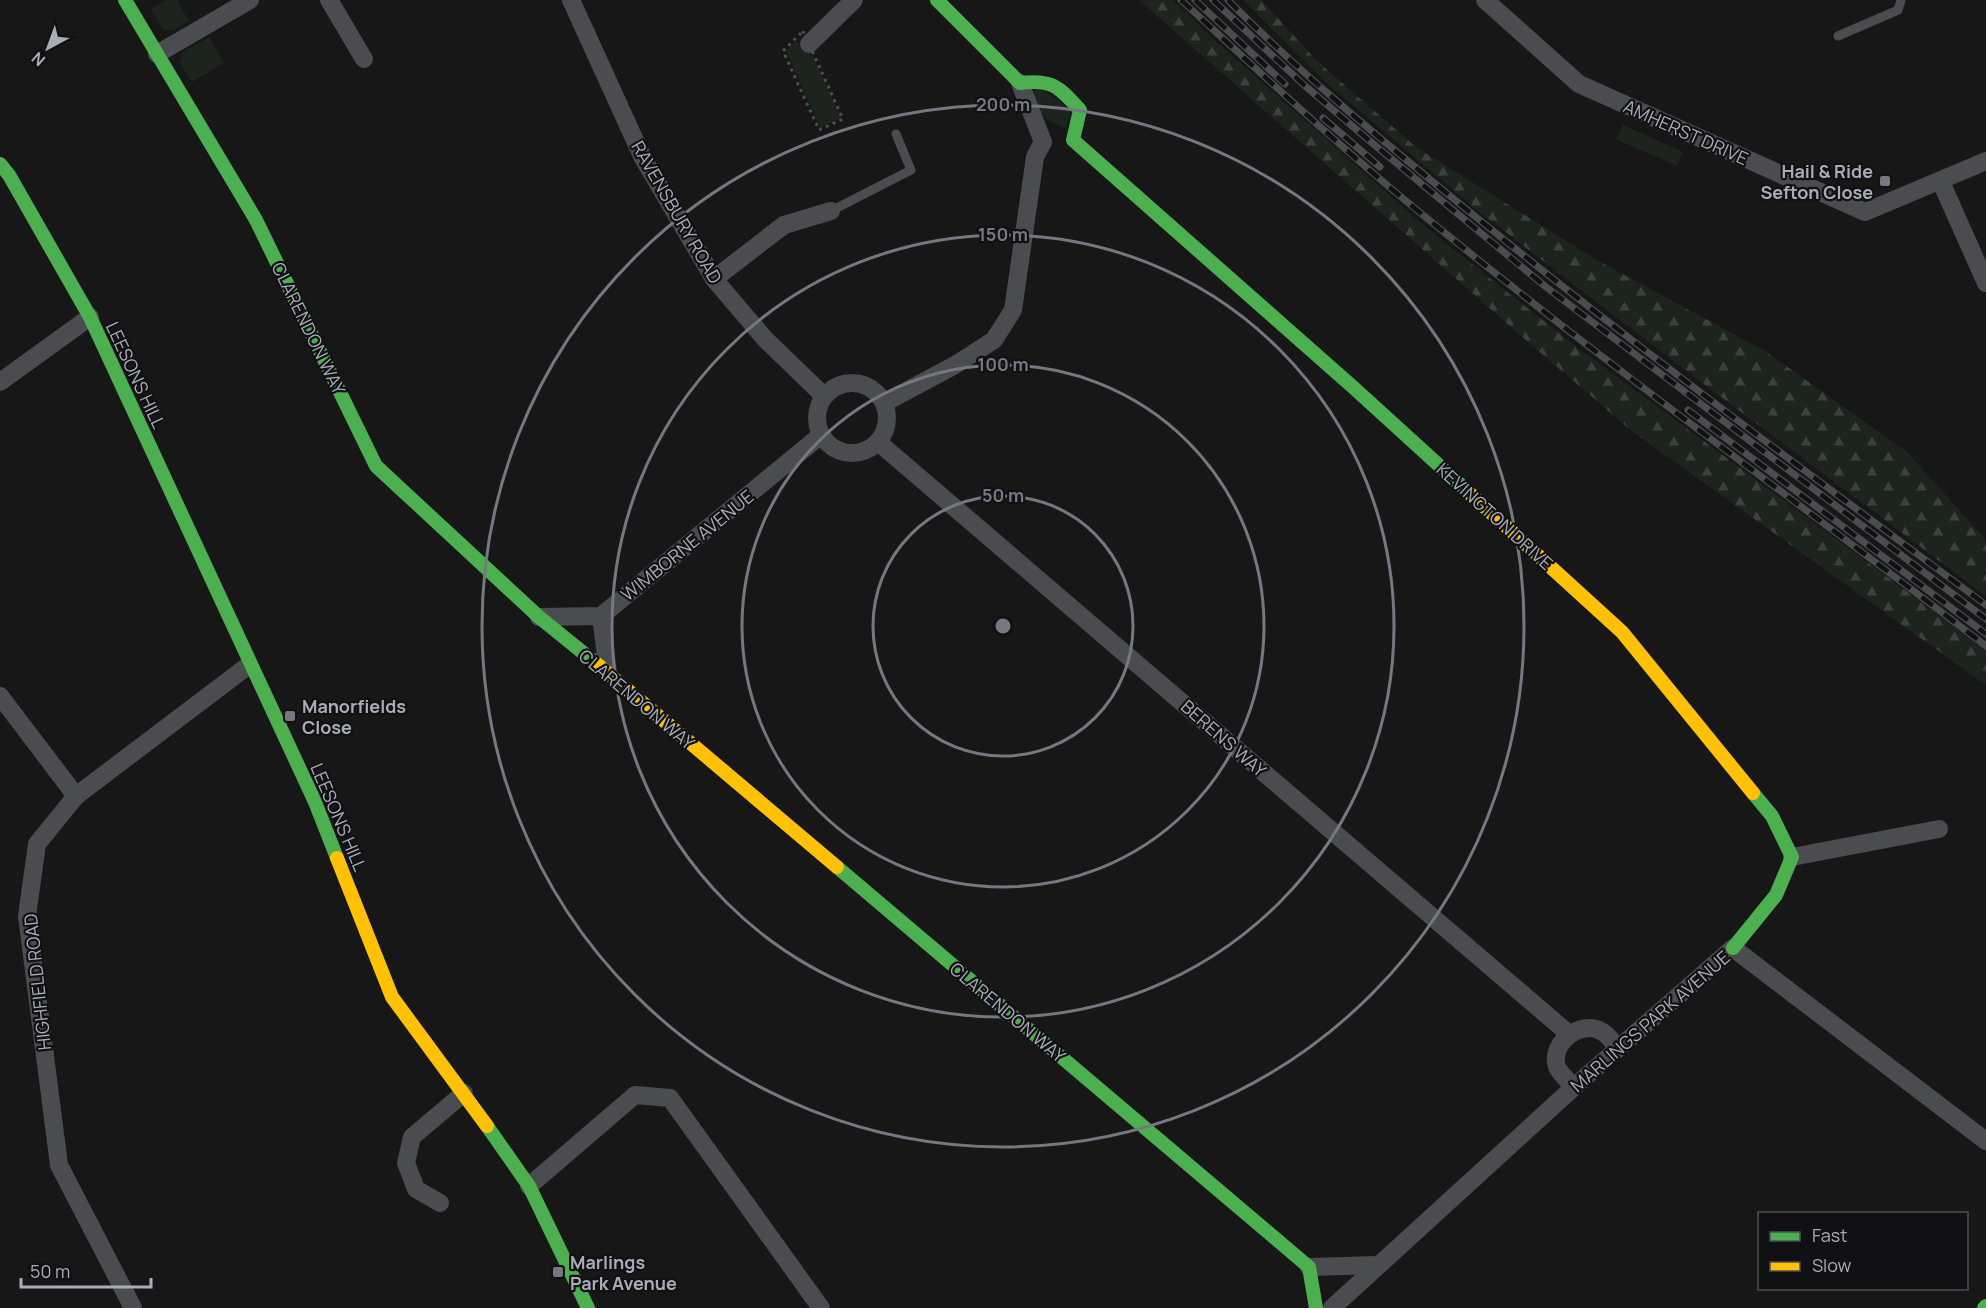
<svg xmlns="http://www.w3.org/2000/svg" width="1986" height="1308" viewBox="0 0 1986 1308" font-family="Manrope,sans-serif">
	<style>
		.grass { fill: #1d241e }
		.forest { fill: url(#forest-firs) }
		.lines { fill: none; stroke-linecap: round; stroke-linejoin: round }
		.path { stroke: #4d4e52; stroke-width: 3; stroke-dasharray: 3 4.5; stroke-linecap: butt }
		.lane { stroke: #4b4c50; stroke-width: 9 }
		.street { stroke: #4b4c50; stroke-width: 18 }
		.fast { stroke: #4caf50; stroke-width: 14 }
		.slow { stroke: #ffc107; stroke-width: 14 }
		.rail-casing { stroke: #4b4c4f; stroke-width: 7 }
		.rail { stroke: #111113; stroke-width: 4.5; stroke-dasharray: 14; stroke-linecap: butt }
		.ring { fill: none; stroke: #757880; stroke-width: 3 }
		.poi-dot { fill: #757880; stroke: #111113; stroke-width: 2 }
		.labels { text-anchor: middle; dominant-baseline: central; stroke-width: 4.5; stroke-linejoin: round; paint-order: stroke }
		.street-label { font-size: 18px; fill: #a8adb8; stroke: #111113 }
		.poi-label { font-size: 18px; font-weight: bold; fill: #a8adb8; stroke: #111113; text-anchor: start }
		.centre { fill: #757880; stroke: #111113; stroke-width: 3 }
		.ring-label { font-size: 18px; text-anchor: middle; font-weight: bold; fill: #757880; stroke: #111113; stroke-width: 4.5; stroke-linejoin: round; paint-order: stroke }
	</style>
	<defs>
		<pattern id="forest-firs" width="22" height="20" patternUnits="userSpaceOnUse" patternTransform="scale(1.5)"><rect width="22" height="20" fill="#1d241e"/><path d="M5 1l3.5 6h-7zM16 11l3.5 6h-7z" fill="#3b413d"/></pattern>
	</defs>
	<rect width="100%" height="100%" fill="#171717"/>
	<g class="grass">
		<polygon points="166,0 177,0 189,21 172,31 163,29 151,9"/>
		<polygon points="209,37 224,63 192,82 180,63 183,52"/>
		<polygon points="796,41 813,57 841,118 820,127 786,51"/>
		<path d="M1039,87L1071,110L1066,128C1050,125 1036,111 1031,95Z"/>
		<polygon points="1623,125 1683,152 1677,166 1616,139"/>
	</g>
	<g class="forest">
		<polygon points="1139,0 1173,0 1211,37 1422,224 1574,345 1986,650 1986,685 1633,432 1520,335"/>
		<polygon points="1243,0 1261,0 1317,61 1416,147 1595,259 1765,351 1907,452 1986,540 1986,596 1672,360 1477,210 1324,81"/>
	</g>
	<g class="lines">
		<polygon class="path" points="803,31 843,119 819,130 783,51"/>
		<g class="lane">
			<polyline points="1838,36 1898,10 1901,0"/>
			<polyline points="831,211 911,170 896,134"/>
		</g>
		<g class="street">
			<polyline points="329,0 364,59"/>
			<polyline points="571,0 643,158 714,279 765,339 824,396"/>
			<polyline points="1485,0 1579,84 1865,212 1986,161"/>
			<polyline points="809,44 854,0"/>
			<polyline points="157,54 250,0"/>
			<polyline points="1941,182 1986,283"/>
			<polyline points="714,279 784,225 831,211"/>
			<polyline points="0,382 90,317"/>
			<circle cx="852" cy="418" r="35"/>
			<polyline points="884,403 955,365 994,340 1013,310 1035,157 1043,142 1020,83"/>
			<polyline points="878,442 1569,1034"/>
			<polyline points="601,616 608,673"/>
			<polyline points="539,617 601,616 821,435"/>
			<polyline points="0,696 76,796"/>
			<polyline points="1792,857 1939,829"/>
			<path d="M1574,1087C1569,1082 1562,1075 1558,1069C1547,1046 1579,1019 1601,1031C1608,1034 1613,1043 1618,1048"/>
			<polyline points="529,1186 635,1095 670,1098 821,1308"/>
			<polyline points="440,1203 416,1189 406,1163 412,1137 464,1093"/>
			<polyline points="1309,1267 1378,1265"/>
			<polyline points="133,1308 59,1165 27,916 37,844 76,796 249,665"/>
			<polyline points="1332,1308 1574,1087 1733,948 1986,1141"/>
		</g>
		<g class="fast">
			<polyline points="125,0 256,220 376,466 539,617 597,664"/>
			<path d="M937,0L1020,83C1053,79 1059,87 1080,110L1073,140L1354,388L1466,490"/>
			<polyline points="0,164 9,175 90,317 315,802 337,858"/>
			<polyline points="837,867 1309,1267 1316,1308"/>
			<polyline points="1733,948 1776,895 1792,857 1772,816 1753,793"/>
			<polyline points="487,1126 529,1186 588,1308"/>
			<polyline points="1984,1308 1986,1306"/>
		</g>
		<g class="slow">
			<polyline points="1466,490 1622,632 1753,793"/>
			<polyline points="597,664 837,867"/>
			<polyline points="337,858 392,997 487,1126"/>
		</g>
		<defs>
			<g id="rail">
				<path d="M1181,0C1264,76 1346,153 1434,224C1613,370 1802,505 1986,646"/>
				<polyline points="1195,0 1285,84"/>
				<polyline points="1213,0 1304,85 1371,142 1546,287 1986,619"/>
				<path d="M1228,0C1299,72 1377,136 1455,200C1627,341 1807,472 1986,605"/>
				<polyline points="1323,118 1380,167"/>
				<polyline points="1688,410 1986,634"/>
			</g>
		</defs>
		<use href="#rail" class="rail-casing"/>
		<use href="#rail" class="rail"/>
	</g>
	<g class="ring">
		<circle cx="1003" cy="626" r="130"/>
		<circle cx="1003" cy="626" r="261"/>
		<circle cx="1003" cy="626" r="391"/>
		<circle cx="1003" cy="626" r="521"/>
	</g>
	<g class="poi-dot">
		<rect x="1879" y="175" width="12" height="12" rx="3"/>
		<rect x="284" y="710" width="12" height="12" rx="3"/>
		<rect x="552" y="1266" width="12" height="12" rx="3"/>
	</g>
	<g class="labels">
		<g class="street-label">
			<text transform="translate(1686 132) rotate(24)">AMHERST DRIVE</text>
			<text transform="translate(677 212) rotate(60)">RAVENSBURY ROAD</text>
			<text transform="translate(309 328) rotate(64)">CLARENDON WAY</text>
			<text transform="translate(136 375) rotate(65)">LEESONS HILL</text>
			<text transform="translate(1495 516) rotate(42)">KEVINGTON DRIVE</text>
			<text transform="translate(687 545) rotate(-39)">WIMBORNE AVENUE</text>
			<text transform="translate(637 699) rotate(40)">CLARENDON WAY</text>
			<text transform="translate(1224 738) rotate(41)">BERENS WAY</text>
			<text transform="translate(339 817) rotate(67)">LEESONS HILL</text>
			<text transform="translate(37 982) rotate(-96)">HIGHFIELD ROAD</text>
			<text transform="translate(1008 1012) rotate(40)">CLARENDON WAY</text>
			<text transform="translate(1650 1021) rotate(-41)">MARLINGS PARK AVENUE</text>
		</g>
		<g class="poi-label">
			<text x="1873" y="171" text-anchor="end">Hail &amp; Ride<tspan x="1873" dy="21">Sefton Close</tspan></text>
			<text x="302" y="706">Manorfields<tspan x="302" dy="21">Close</tspan></text>
			<text x="570" y="1262">Marlings<tspan x="570" dy="21">Park Avenue</tspan></text>
		</g>
	</g>
	<circle cx="1003" cy="626" r="9" class="centre"/>
	<g class="ring-label">
		<text x="1003" y="111">200 m</text>
		<text x="1003" y="241">150 m</text>
		<text x="1003" y="371">100 m</text>
		<text x="1003" y="502">50 m</text>
	</g>
	<rect x="1758" y="1212" width="210" height="78" fill="#111113" stroke="#4d4f55" stroke-width="1.5"/>
	<rect x="1770" y="1232" width="30" height="9" fill="#4caf50" stroke="#4d4f55" stroke-width="1.5"/>
	<text x="1812" y="1242" font-size="18" fill="#a8adb8">Fast</text>
	<rect x="1770" y="1262" width="30" height="9" fill="#ffc107" stroke="#4d4f55" stroke-width="1.5"/>
	<text x="1812" y="1272" font-size="18" fill="#a8adb8">Slow</text>
	<g transform="translate(48 48) rotate(221)" stroke="#111113" stroke-width="4.5" paint-order="stroke">
	<path d="M0-4.5L10 22L0 15L-10 22Z" fill="#a8adb8"/>
	<text y="-9" font-size="16" font-weight="bold" text-anchor="middle" fill="#a8adb8">N</text>
	</g>
	<path d="M21 1278v9h130v-9" fill="none" stroke="#a8adb8" stroke-width="3"/>
	<text x="30" y="1278" font-size="18" fill="#a8adb8" stroke="#111113" stroke-width="4.5" paint-order="stroke">50 m</text>
</svg>
